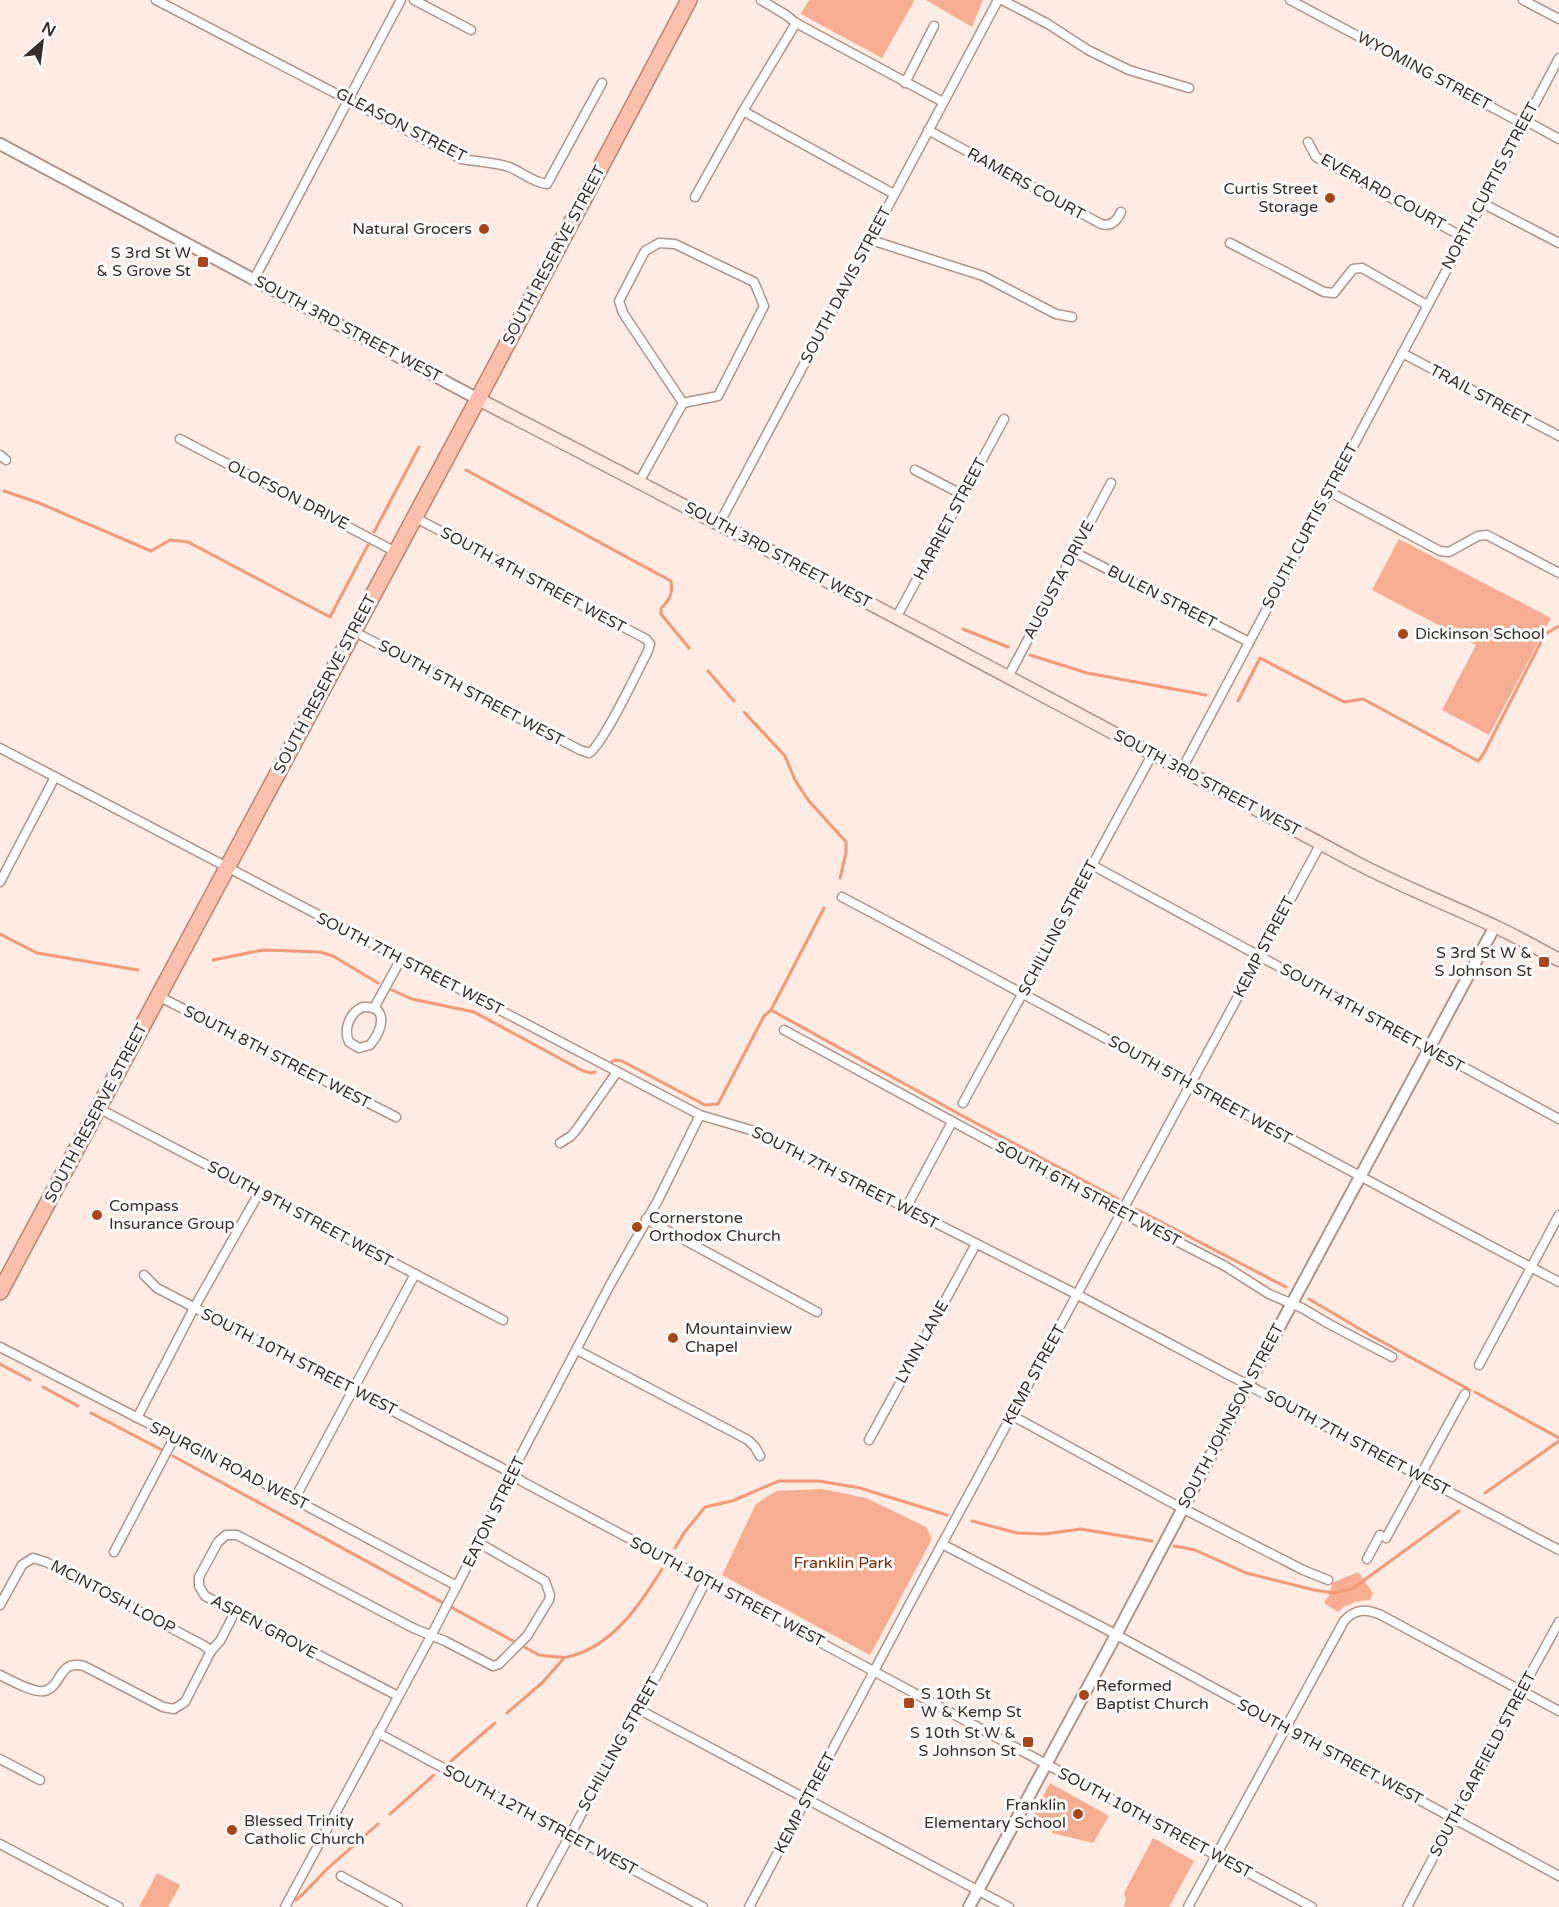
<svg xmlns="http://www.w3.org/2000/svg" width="1559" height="1907" viewBox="0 0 1559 1907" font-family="'Varela Round',sans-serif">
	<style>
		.green { fill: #f7ad92 }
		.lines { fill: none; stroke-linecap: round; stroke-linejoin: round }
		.stream { stroke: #f49877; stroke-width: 3 }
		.minor-casing { stroke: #b19389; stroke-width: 11 }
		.tertiary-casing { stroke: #b19389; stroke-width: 14 }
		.secondary-casing { stroke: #b19389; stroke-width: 15 }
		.trunk-casing { stroke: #b78370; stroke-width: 18 }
		.minor { stroke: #fff; stroke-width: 8 }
		.tertiary { stroke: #fff; stroke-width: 10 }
		.secondary { stroke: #fee8e0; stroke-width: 12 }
		.trunk { stroke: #fbc0ac; stroke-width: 15 }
		.poi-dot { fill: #aa4419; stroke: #fcfcfc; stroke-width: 2 }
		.labels { text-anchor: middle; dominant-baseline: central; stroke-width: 6; stroke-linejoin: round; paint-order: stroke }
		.street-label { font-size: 16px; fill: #3a2e29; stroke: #fcfcfc }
		.poi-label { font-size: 16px; fill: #3a2e29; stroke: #fcfcfc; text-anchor: start }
		.park-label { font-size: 16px; fill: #7d2c07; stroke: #fcfcfc }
	</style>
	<rect width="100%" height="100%" fill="#feebe3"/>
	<g class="green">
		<polygon points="809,0 913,0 914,1 882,58 801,14"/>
		<polygon points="926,0 983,0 972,27"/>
		<polygon points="1399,539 1551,618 1489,735 1442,710 1476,645 1372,590"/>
		<polygon points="822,1489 866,1498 926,1527 932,1539 870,1655 722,1575 756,1504 776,1491"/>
		<path d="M1358,1572L1373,1593L1370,1600C1359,1600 1345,1604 1338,1612L1324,1603L1329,1595L1332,1583Z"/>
		<polygon points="1050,1783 1109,1816 1093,1843 1052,1833 1053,1826 1031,1820"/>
		<polygon points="1153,1838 1194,1861 1169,1907 1124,1907 1126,1899 1124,1893"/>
		<polygon points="157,1873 180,1885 168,1907 139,1907"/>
	</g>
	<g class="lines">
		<g class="stream">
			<path d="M466,470L671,581C673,593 670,600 661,608V614L689,648"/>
			<polyline points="4,491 39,503 151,551 170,540 188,542 330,617 368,545"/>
			<polyline points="374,532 419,447"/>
			<polyline points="963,629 1008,647"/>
			<polyline points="1030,655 1087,673 1206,695"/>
			<polyline points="708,671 734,701"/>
			<polyline points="1238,701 1260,658 1344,702 1363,699 1478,761 1484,753 1545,634 1559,626"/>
			<polyline points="744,712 785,756 795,780 808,800 846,842 846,853 840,878"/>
			<polyline points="0,934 37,953 138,970"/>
			<polyline points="213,960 263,950 320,952 333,956 378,983"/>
			<polyline points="392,990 412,999 474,1012 583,1071 591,1073 595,1072"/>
			<polyline points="771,1010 824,908"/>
			<polyline points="609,1063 615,1060 622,1061 705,1105 718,1104 764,1016 771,1010 961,1115 1118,1199"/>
			<polyline points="1136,1209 1286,1287"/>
			<polyline points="1309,1299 1370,1335 1470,1390"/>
			<polyline points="0,1364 30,1380"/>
			<polyline points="43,1387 78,1406"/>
			<polyline points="1475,1392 1559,1438"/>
			<polyline points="91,1413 162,1450"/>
			<path d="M173,1456L539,1655C548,1656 559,1658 567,1657C611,1648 640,1605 662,1569"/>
			<polyline points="1485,1493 1559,1441"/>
			<polyline points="972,1521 1017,1533 1044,1534 1081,1529 1152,1541"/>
			<polyline points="1174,1546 1195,1550 1246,1573 1314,1590 1334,1593 1352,1589 1459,1511"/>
			<polyline points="675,1548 684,1533 705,1507 732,1501 779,1481 819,1481 860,1488 947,1515"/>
			<polyline points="507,1713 543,1682 564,1658"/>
			<polyline points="451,1761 495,1723"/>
			<polyline points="390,1814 434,1775"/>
			<polyline points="296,1900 304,1893 327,1869 378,1824"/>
		</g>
		<defs>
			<g id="minor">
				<path d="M156,0L462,159C478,162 494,162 509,167C522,172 532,182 547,184L602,83"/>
				<polyline points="414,0 471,30"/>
				<polyline points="761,0 786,15 796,23 943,102"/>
				<polyline points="1002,0 1048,24 1088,50 1129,70 1189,88"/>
				<polyline points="1290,0 1514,119 1524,123 1530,123 1559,139"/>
				<polyline points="1523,0 1559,19"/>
				<polyline points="905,83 934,26"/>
				<polyline points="743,111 894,194"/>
				<path d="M928,130L1101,224C1111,227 1117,221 1121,212"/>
				<polyline points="1308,142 1316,157 1463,237"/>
				<polyline points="695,197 743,111 796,23"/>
				<polyline points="1482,203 1559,243"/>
				<polyline points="871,240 983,276 1056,314 1072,317"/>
				<polygon points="659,243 675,244 754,282 764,306 718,396 683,403 623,313 619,301 645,251"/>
				<polyline points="1230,243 1324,292 1334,293 1353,269 1362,268 1427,305"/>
				<path d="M254,279C304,187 351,93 401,0"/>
				<polyline points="1402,353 1559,436"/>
				<polyline points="180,439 396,552"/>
				<polyline points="0,455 6,460"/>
				<polyline points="915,470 963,495"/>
				<polyline points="639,482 683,403"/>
				<polyline points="1328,491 1440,551 1449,552 1478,536 1487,535 1559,573"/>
				<polyline points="719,524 998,0"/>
				<polyline points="1074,552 1249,642"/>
				<polyline points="896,618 1004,419"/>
				<path d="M353,631L580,750L589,753C603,745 638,670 648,651L650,644L646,639L414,517"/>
				<polyline points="1008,677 1111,483"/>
				<polyline points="0,748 700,1115 754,1131 1078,1295 1559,1550"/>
				<polyline points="1182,769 1559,58"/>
				<polyline points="1092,865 1559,1119"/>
				<polyline points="0,882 55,777"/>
				<path d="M842,897C1082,1024 1319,1156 1559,1282"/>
				<polyline points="158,996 396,1117"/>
				<path d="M363,1007C390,1005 382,1032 370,1045L359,1048L349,1042C343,1029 350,1012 363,1007Z"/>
				<polyline points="374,1008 401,959"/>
				<polyline points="784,1030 1114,1209 1225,1266 1269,1294 1302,1308 1329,1324 1392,1357"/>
				<polyline points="963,1103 1153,753"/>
				<polyline points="98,1108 503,1320"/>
				<polyline points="560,1143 571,1136 577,1129 617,1072"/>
				<polyline points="906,1208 952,1122"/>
				<polyline points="646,1219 817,1312"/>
				<polyline points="144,1275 157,1288 502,1468 525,1483 694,1573 706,1581 1312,1907"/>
				<polyline points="0,1347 241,1471 457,1586"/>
				<polyline points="577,1350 748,1440 755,1447 760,1456"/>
				<polyline points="1479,1365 1559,1215"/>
				<polyline points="1011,1415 1174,1504 1303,1570 1328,1580"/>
				<polyline points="137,1418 194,1308 259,1193"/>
				<polyline points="869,1440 976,1244"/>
				<polyline points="294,1500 415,1274"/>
				<polyline points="1386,1538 1465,1394"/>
				<polyline points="942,1544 1102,1627 1559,1876"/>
				<polyline points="114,1552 174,1438"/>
				<polyline points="1367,1559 1380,1535"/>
				<polyline points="0,1605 22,1565 33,1558 46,1562 203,1645 211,1651 220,1641 232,1618"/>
				<path d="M0,1675C10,1680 33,1693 44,1691C63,1687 57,1659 84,1666L163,1707L174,1709L185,1702L211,1651"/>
				<polyline points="398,1696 205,1596 199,1586 199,1577 218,1542 226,1535 237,1535 413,1628 445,1641 493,1666 499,1664 527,1636 549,1600 550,1595 545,1581 479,1543"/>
				<polyline points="638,1709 1009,1907"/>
				<polyline points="378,1733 703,1907"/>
				<polyline points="0,1759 40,1780"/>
				<polyline points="0,1844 119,1907"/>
				<polyline points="341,1876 398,1907"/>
				<polyline points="285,1907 431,1636 479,1543 511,1474 610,1285 658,1200 700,1115"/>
				<polyline points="531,1907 673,1645 706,1581"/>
				<polyline points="749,1907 908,1607 1321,843"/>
				<path d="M1188,1907L1344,1621C1355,1609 1366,1608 1381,1615L1559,1711"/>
				<polyline points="1407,1907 1521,1691 1559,1622"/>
			</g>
			<g id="tertiary">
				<polyline points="0,144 478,399"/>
				<polyline points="969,1907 1116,1635 1248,1385 1495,926"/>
			</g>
			<path id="secondary" d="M478,399C772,550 1063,706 1355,862C1400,886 1448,904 1494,926C1516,936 1537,948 1559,960"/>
			<polyline id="trunk" points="0,1292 478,399 689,0"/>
		</defs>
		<use href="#minor" class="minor-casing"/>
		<use href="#tertiary" class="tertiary-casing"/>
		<use href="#secondary" class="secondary-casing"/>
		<use href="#trunk" class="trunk-casing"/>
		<use href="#minor" class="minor"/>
		<use href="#tertiary" class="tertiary"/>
		<use href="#secondary" class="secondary"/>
		<use href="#trunk" class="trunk"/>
	</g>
	<g class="poi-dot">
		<circle cx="1330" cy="198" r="6"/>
		<circle cx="484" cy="229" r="6"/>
		<rect x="197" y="256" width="12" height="12" rx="3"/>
		<circle cx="1403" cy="634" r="6"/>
		<rect x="1538" y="956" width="12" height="12" rx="3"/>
		<circle cx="97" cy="1215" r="6"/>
		<circle cx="637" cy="1227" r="6"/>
		<circle cx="673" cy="1338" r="6"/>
		<circle cx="1084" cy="1695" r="6"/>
		<rect x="903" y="1697" width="12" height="12" rx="3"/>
		<rect x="1022" y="1736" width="12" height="12" rx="3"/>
		<circle cx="1078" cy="1814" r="6"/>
		<circle cx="232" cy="1830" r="6"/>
	</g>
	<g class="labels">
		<g class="street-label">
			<text transform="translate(1424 71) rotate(28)">WYOMING STREET</text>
			<text transform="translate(401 125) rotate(27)">GLEASON STREET</text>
			<text transform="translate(1026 184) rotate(29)">RAMERS COURT</text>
			<text transform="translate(1490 186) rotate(-62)">NORTH CURTIS STREET</text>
			<text transform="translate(1383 192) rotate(29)">EVERARD COURT</text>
			<text transform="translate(554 255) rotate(-62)">SOUTH RESERVE STREET</text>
			<text transform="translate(846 285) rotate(-62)">SOUTH DAVIS STREET</text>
			<text transform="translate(348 329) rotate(28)">SOUTH 3RD STREET WEST</text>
			<text transform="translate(1480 395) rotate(28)">TRAIL STREET</text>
			<text transform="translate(288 495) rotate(27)">OLOFSON DRIVE</text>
			<text transform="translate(950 519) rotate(-62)">HARRIET STREET</text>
			<text transform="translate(1310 526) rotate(-62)">SOUTH CURTIS STREET</text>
			<text transform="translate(778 555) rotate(28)">SOUTH 3RD STREET WEST</text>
			<text transform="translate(533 580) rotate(28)">SOUTH 4TH STREET WEST</text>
			<text transform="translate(1059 580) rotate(-62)">AUGUSTA DRIVE</text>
			<text transform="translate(1162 597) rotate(27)">BULEN STREET</text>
			<text transform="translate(325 684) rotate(-62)">SOUTH RESERVE STREET</text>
			<text transform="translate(471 693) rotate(28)">SOUTH 5TH STREET WEST</text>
			<text transform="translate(1207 783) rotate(28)">SOUTH 3RD STREET WEST</text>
			<text transform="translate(1058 928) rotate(-62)">SCHILLING STREET</text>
			<text transform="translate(1264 947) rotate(-62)">KEMP STREET</text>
			<text transform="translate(410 964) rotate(27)">SOUTH 7TH STREET WEST</text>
			<text transform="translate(1372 1018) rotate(29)">SOUTH 4TH STREET WEST</text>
			<text transform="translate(277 1057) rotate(27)">SOUTH 8TH STREET WEST</text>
			<text transform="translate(1200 1090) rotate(29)">SOUTH 5TH STREET WEST</text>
			<text transform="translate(96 1113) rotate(-62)">SOUTH RESERVE STREET</text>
			<text transform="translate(845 1178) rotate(27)">SOUTH 7TH STREET WEST</text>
			<text transform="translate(1088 1194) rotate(28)">SOUTH 6TH STREET WEST</text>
			<text transform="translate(300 1214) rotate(28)">SOUTH 9TH STREET WEST</text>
			<text transform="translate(922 1342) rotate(-61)">LYNN LANE</text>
			<text transform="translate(299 1362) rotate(27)">SOUTH 10TH STREET WEST</text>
			<text transform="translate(1034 1375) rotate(-61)">KEMP STREET</text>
			<text transform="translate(1231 1416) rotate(-62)">SOUTH JOHNSON STREET</text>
			<text transform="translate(1357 1443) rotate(28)">SOUTH 7TH STREET WEST</text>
			<text transform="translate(229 1466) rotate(27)">SPURGIN ROAD WEST</text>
			<text transform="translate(494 1512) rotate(-64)">EATON STREET</text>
			<text transform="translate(727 1592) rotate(28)">SOUTH 10TH STREET WEST</text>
			<text transform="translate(113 1597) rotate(28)">MCINTOSH LOOP</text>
			<text transform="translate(264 1627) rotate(28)">ASPEN GROVE</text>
			<text transform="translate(619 1744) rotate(-61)">SCHILLING STREET</text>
			<text transform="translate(1330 1752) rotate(28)">SOUTH 9TH STREET WEST</text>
			<text transform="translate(1483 1764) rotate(-62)">SOUTH GARFIELD STREET</text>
			<text transform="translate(805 1803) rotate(-62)">KEMP STREET</text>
			<text transform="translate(540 1820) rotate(28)">SOUTH 12TH STREET WEST</text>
			<text transform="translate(1155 1823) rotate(28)">SOUTH 10TH STREET WEST</text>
		</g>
		<g class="poi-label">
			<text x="1318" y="189" text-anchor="end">Curtis Street<tspan x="1318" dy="18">Storage</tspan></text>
			<text x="472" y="229" text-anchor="end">Natural Grocers</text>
			<text x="191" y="253" text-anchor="end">S 3rd St W<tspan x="191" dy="18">&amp; S Grove St</tspan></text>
			<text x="1415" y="634">Dickinson School</text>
			<text x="1532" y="953" text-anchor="end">S 3rd St W &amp;<tspan x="1532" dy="18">S Johnson St</tspan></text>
			<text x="109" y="1206">Compass<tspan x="109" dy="18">Insurance Group</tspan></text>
			<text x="649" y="1218">Cornerstone<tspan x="649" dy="18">Orthodox Church</tspan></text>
			<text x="685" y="1329">Mountainview<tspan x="685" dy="18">Chapel</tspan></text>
			<text x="1096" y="1686">Reformed<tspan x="1096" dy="18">Baptist Church</tspan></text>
			<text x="921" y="1694">S 10th St<tspan x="921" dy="18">W &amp; Kemp St</tspan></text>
			<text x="1016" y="1733" text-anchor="end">S 10th St W &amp;<tspan x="1016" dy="18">S Johnson St</tspan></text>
			<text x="1066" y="1805" text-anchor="end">Franklin<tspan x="1066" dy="18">Elementary School</tspan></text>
			<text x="244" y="1821">Blessed Trinity<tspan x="244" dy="18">Catholic Church</tspan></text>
		</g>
		<g class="park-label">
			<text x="843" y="1563">Franklin Park</text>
		</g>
	</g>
	<g transform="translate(42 42) rotate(28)" stroke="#fcfcfc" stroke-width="4.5" paint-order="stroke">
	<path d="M0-4.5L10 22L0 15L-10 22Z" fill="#3a2e29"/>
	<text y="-9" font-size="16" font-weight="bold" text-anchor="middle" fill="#3a2e29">N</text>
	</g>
</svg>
